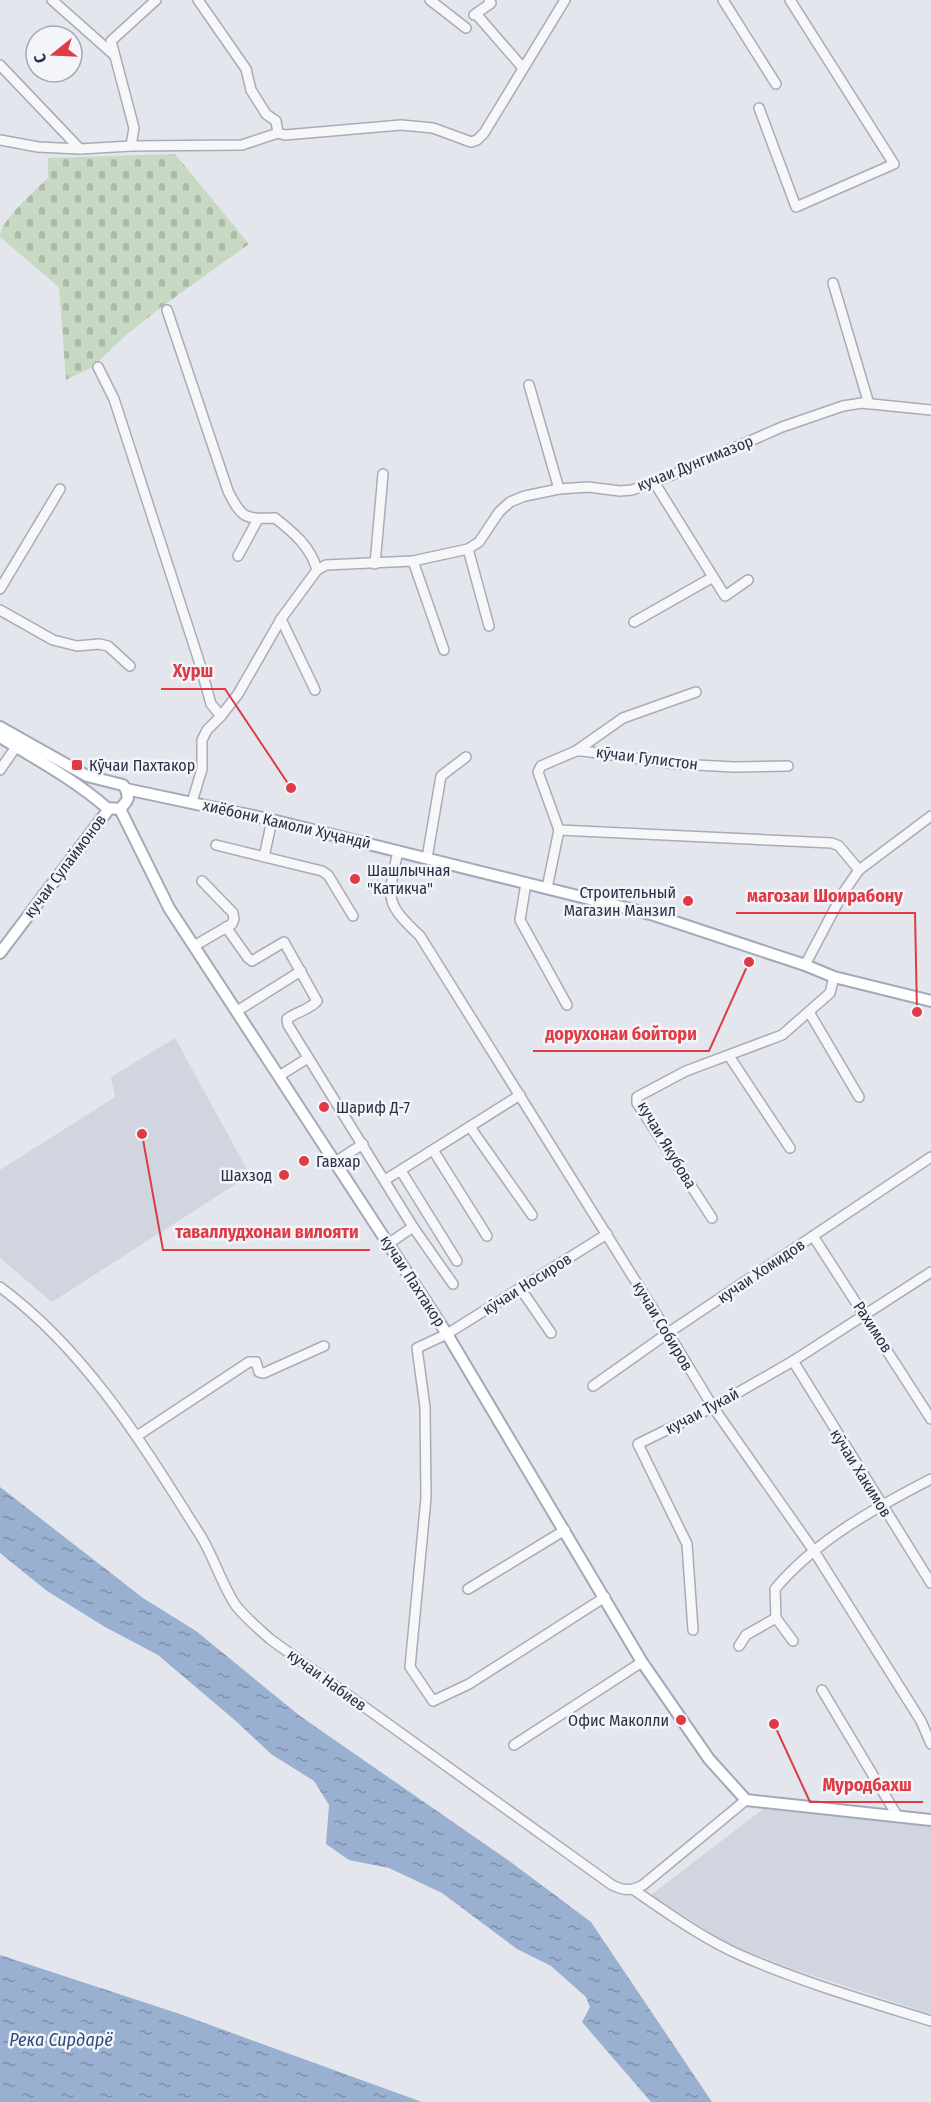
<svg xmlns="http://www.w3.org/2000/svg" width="931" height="2102" viewBox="0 0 931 2102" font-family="'Fira Sans Condensed',sans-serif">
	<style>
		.built { fill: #d1d5df }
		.cemetery { fill: url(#cemetery-stones) }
		.water { fill: url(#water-ripples) }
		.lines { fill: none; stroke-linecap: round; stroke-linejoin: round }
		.minor-casing { stroke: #a7acb8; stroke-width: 12 }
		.major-casing { stroke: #a1a9ba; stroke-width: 14 }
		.minor { stroke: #f7f7fa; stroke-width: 9 }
		.major { stroke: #fff; stroke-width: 10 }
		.poi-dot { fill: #df3b46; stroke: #f3f5f9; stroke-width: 2 }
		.labels { text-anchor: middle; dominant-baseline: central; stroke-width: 5; stroke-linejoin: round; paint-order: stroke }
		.street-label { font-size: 16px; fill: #283147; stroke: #f3f5f9 }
		.poi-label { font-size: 16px; fill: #283147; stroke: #f3f5f9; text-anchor: start }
		.water-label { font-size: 18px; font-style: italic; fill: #2d4b81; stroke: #f3f5f9 }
		.leader { fill: none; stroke: #df3b46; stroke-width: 2 }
		.callout-dot { fill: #df3b46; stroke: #f3f5f9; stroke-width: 2 }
		.callout-label { font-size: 18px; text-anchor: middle; font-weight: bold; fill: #df3b46; stroke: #f3f5f9; stroke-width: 5; stroke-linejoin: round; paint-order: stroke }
	</style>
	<defs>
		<pattern id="cemetery-stones" width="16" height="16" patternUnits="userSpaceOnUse" patternTransform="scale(1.5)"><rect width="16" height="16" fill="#c7d8c3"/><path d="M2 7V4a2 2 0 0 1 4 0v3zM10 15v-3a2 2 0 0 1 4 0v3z" fill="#abbaa9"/></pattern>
		<pattern id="water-ripples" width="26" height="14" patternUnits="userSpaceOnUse" patternTransform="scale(1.5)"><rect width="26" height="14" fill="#9ab0d0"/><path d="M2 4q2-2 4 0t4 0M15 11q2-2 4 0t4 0" fill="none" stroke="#7e90ab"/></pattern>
	</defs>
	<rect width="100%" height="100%" fill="#e3e6ed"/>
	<g class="built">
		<polygon points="175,1038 250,1175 52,1302 0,1258 0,1170 115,1097 111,1077"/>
		<polygon points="763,1809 871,1820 931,1822 931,2014 793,1969 726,1943 651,1895"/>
	</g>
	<path class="cemetery" d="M175,154L249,244L160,308L126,335L94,366L66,380L59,287L0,237C0,220 35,191 48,178V158Z"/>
	<g class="water">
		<polygon points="0,1487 143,1598 196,1631 300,1716 512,1863 591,1922 712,2102 651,2102 582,2022 590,2007 586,1997 551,1966 517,1949 442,1893 389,1868 349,1860 326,1844 329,1805 314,1781 271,1754 237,1722 158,1655 105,1627 47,1591 0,1553"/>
		<polygon points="0,1955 180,2014 422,2102 0,2102"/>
	</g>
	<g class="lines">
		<defs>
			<g id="minor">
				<polyline points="52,0 114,55"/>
				<polyline points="198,0 246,69 251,90 266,114 276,121 278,133"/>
				<polyline points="430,0 466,28"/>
				<polyline points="489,0 491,3 474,15 477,15 523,68"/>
				<polyline points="723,0 776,84"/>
				<polyline points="0,65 80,149"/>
				<polyline points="759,108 796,207 894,164 790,0"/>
				<polyline points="0,140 38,147 80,149 131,146 242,145 278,133 285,135 401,125 433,128 471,142 477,140 484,133 565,0"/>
				<polyline points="131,146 134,128 111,41 156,0"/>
				<polyline points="833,283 869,404"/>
				<path d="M167,310L228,491C242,519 245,519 275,518C293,532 311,547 317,570"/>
				<polyline points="98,367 114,399 199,661 211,704 221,716"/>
				<polyline points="529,385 559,489"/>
				<polyline points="654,482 725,596 748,580"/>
				<polyline points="468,549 489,626"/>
				<polyline points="238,556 258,519"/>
				<polyline points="413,561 444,650"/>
				<polyline points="375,564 383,474"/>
				<polyline points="0,589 60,489"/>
				<polyline points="0,610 53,640 77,646 99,644 108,646 130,666"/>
				<polyline points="281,619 315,690"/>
				<polyline points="634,622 713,577"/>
				<polyline points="576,751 623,718 696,692"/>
				<polyline points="0,770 16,747"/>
				<polyline points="192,802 202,769 202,740 207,730 221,716 238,694 281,619 317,570 326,565 413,561 468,549 479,542 499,512 510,502 525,496 559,489 588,487 620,491 632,490 672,475 782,427 843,406 862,403 931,410"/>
				<polyline points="559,830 538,772 541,766 576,751 583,751 677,764 734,767 788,766"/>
				<polyline points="216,845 322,871 328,875 353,916"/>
				<path d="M398,851C388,899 383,901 420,936L668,1333L713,1407L814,1551L921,1721L931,1744"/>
				<polyline points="264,857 272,820"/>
				<polyline points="427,858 441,776 466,757"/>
				<polyline points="526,883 520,920 567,1005"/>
				<polyline points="547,888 559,830 832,843 839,846 859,870"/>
				<path d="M226,927L248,958L252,961L284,942L317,1001C311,1009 296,1012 287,1019L288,1025L413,1227L453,1284"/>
				<polyline points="194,946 232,924 234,919 233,913 202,881"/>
				<polyline points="805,965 843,893 859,870 931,816"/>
				<polyline points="237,1011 301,971"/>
				<polyline points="809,1012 859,1097"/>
				<polyline points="729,1056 790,1148"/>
				<polyline points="279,1076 308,1058"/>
				<polyline points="470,1127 532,1215"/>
				<polyline points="433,1150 487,1236"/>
				<polyline points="335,1162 363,1144"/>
				<polyline points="401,1171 457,1261"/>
				<polyline points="385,1180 520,1095"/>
				<polyline points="712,1218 637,1103 637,1097 686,1071 782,1035 830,993 834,977"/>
				<polyline points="813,1236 931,1419"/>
				<polyline points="388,1244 413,1227"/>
				<path d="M0,1287C88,1352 145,1448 202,1538C214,1558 224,1590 237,1607C247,1619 259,1629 270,1639L612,1885C624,1891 631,1891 643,1885L746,1800"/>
				<polyline points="520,1288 551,1333"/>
				<polyline points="793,1361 931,1583"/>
				<polyline points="593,1386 668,1333 931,1157"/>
				<polyline points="137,1436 249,1362 256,1362 259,1372 264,1373 324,1346"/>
				<polyline points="468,1589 565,1530"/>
				<polyline points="605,1597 469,1684 433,1701 410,1667 426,1498 425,1407 417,1348 447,1334 607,1234"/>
				<polyline points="693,1630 687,1544 638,1444 713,1407 793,1361 931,1272"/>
				<path d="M793,1641L776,1618L775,1589C816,1540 875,1508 931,1479"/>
				<polyline points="739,1646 746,1635 776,1618"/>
				<polyline points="822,1690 898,1817"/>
				<polyline points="514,1745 642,1662"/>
				<path d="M634,1890C668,1913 702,1938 740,1955C801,1982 867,2001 931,2021"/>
			</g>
			<g id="major">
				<path d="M0,727L87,776L123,785L126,789L128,798L126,802L120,809L107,808C75,780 36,759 0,737"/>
				<polyline points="126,789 272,820 654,915 805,965 834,977 931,1001"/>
				<polyline points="120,809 169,908 447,1334 642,1662 709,1759 746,1800 931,1820"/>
				<polyline points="0,953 109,809"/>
			</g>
		</defs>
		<use href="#minor" class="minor-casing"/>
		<use href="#major" class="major-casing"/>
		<use href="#minor" class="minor"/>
		<use href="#major" class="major"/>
	</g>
	<g class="poi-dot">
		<rect x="71" y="759" width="12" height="12" rx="3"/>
		<circle cx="355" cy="879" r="6"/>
		<circle cx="688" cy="901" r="6"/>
		<circle cx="324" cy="1107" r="6"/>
		<circle cx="304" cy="1161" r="6"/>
		<circle cx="284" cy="1175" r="6"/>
		<circle cx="681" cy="1720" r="6"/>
	</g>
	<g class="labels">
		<g class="street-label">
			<text transform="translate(695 463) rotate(-22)">кучаи Дунгимазор</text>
			<text transform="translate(647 758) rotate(7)">кӯчаи Гулистон</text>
			<text transform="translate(287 824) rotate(13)">хиёбони Камоли Хуҷандӣ</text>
			<text transform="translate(65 866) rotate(-53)">кучаи Сулаймонов</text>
			<text transform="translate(667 1145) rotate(59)">кучаи Якубова</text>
			<text transform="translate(761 1271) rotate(-34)">кучаи Хомидов</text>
			<text transform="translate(413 1281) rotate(57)">кучаи Пахтакор</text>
			<text transform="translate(527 1284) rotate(-32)">кӯчаи Носиров</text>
			<text transform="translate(663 1326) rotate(59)">кучаи Собиров</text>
			<text transform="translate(873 1327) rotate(57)">Рахимов</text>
			<text transform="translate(702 1411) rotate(-28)">кучаи Тукай</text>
			<text transform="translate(861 1473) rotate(58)">кӯчаи Хакимов</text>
			<text transform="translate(327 1680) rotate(36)">кучаи Набиев</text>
		</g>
		<g class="poi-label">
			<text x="89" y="765">Кӯчаи Пахтакор</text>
			<text x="367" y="870">Шашлычная<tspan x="367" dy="18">"Катикча"</tspan></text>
			<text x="676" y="892" text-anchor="end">Строительный<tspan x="676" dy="18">Магазин Манзил</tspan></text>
			<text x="336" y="1107">Шариф Д-7</text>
			<text x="316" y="1161">Гавхар</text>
			<text x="272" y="1175" text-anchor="end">Шахзод</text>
			<text x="669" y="1720" text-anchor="end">Офис Маколли</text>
		</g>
		<g class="water-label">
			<text x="61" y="2040">Река Сирдарё</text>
		</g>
	</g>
	<path class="leader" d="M291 788L225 689H161M917 1012L915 913H736M749 962L709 1051H533M142 1134L163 1250H370M774 1724L810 1802H923"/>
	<g class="callout-dot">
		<circle cx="291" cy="788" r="6"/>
		<circle cx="917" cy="1012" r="6"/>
		<circle cx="749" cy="962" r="6"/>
		<circle cx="142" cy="1134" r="6"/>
		<circle cx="774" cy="1724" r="6"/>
	</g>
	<g class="callout-label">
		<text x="193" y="677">Хурш</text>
		<text x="825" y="902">магозаи Шоирабону</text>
		<text x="621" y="1040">дорухонаи бойтори</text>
		<text x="267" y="1238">таваллудхонаи вилояти</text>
		<text x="867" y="1791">Муродбахш</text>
	</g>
	<g transform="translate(54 54) rotate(252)"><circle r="28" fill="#f3f5f9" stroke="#a2a7b2" stroke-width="1.5"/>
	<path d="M0-4.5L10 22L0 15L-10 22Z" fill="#df3b46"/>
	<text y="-9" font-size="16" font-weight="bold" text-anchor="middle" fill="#283147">С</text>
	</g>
</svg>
